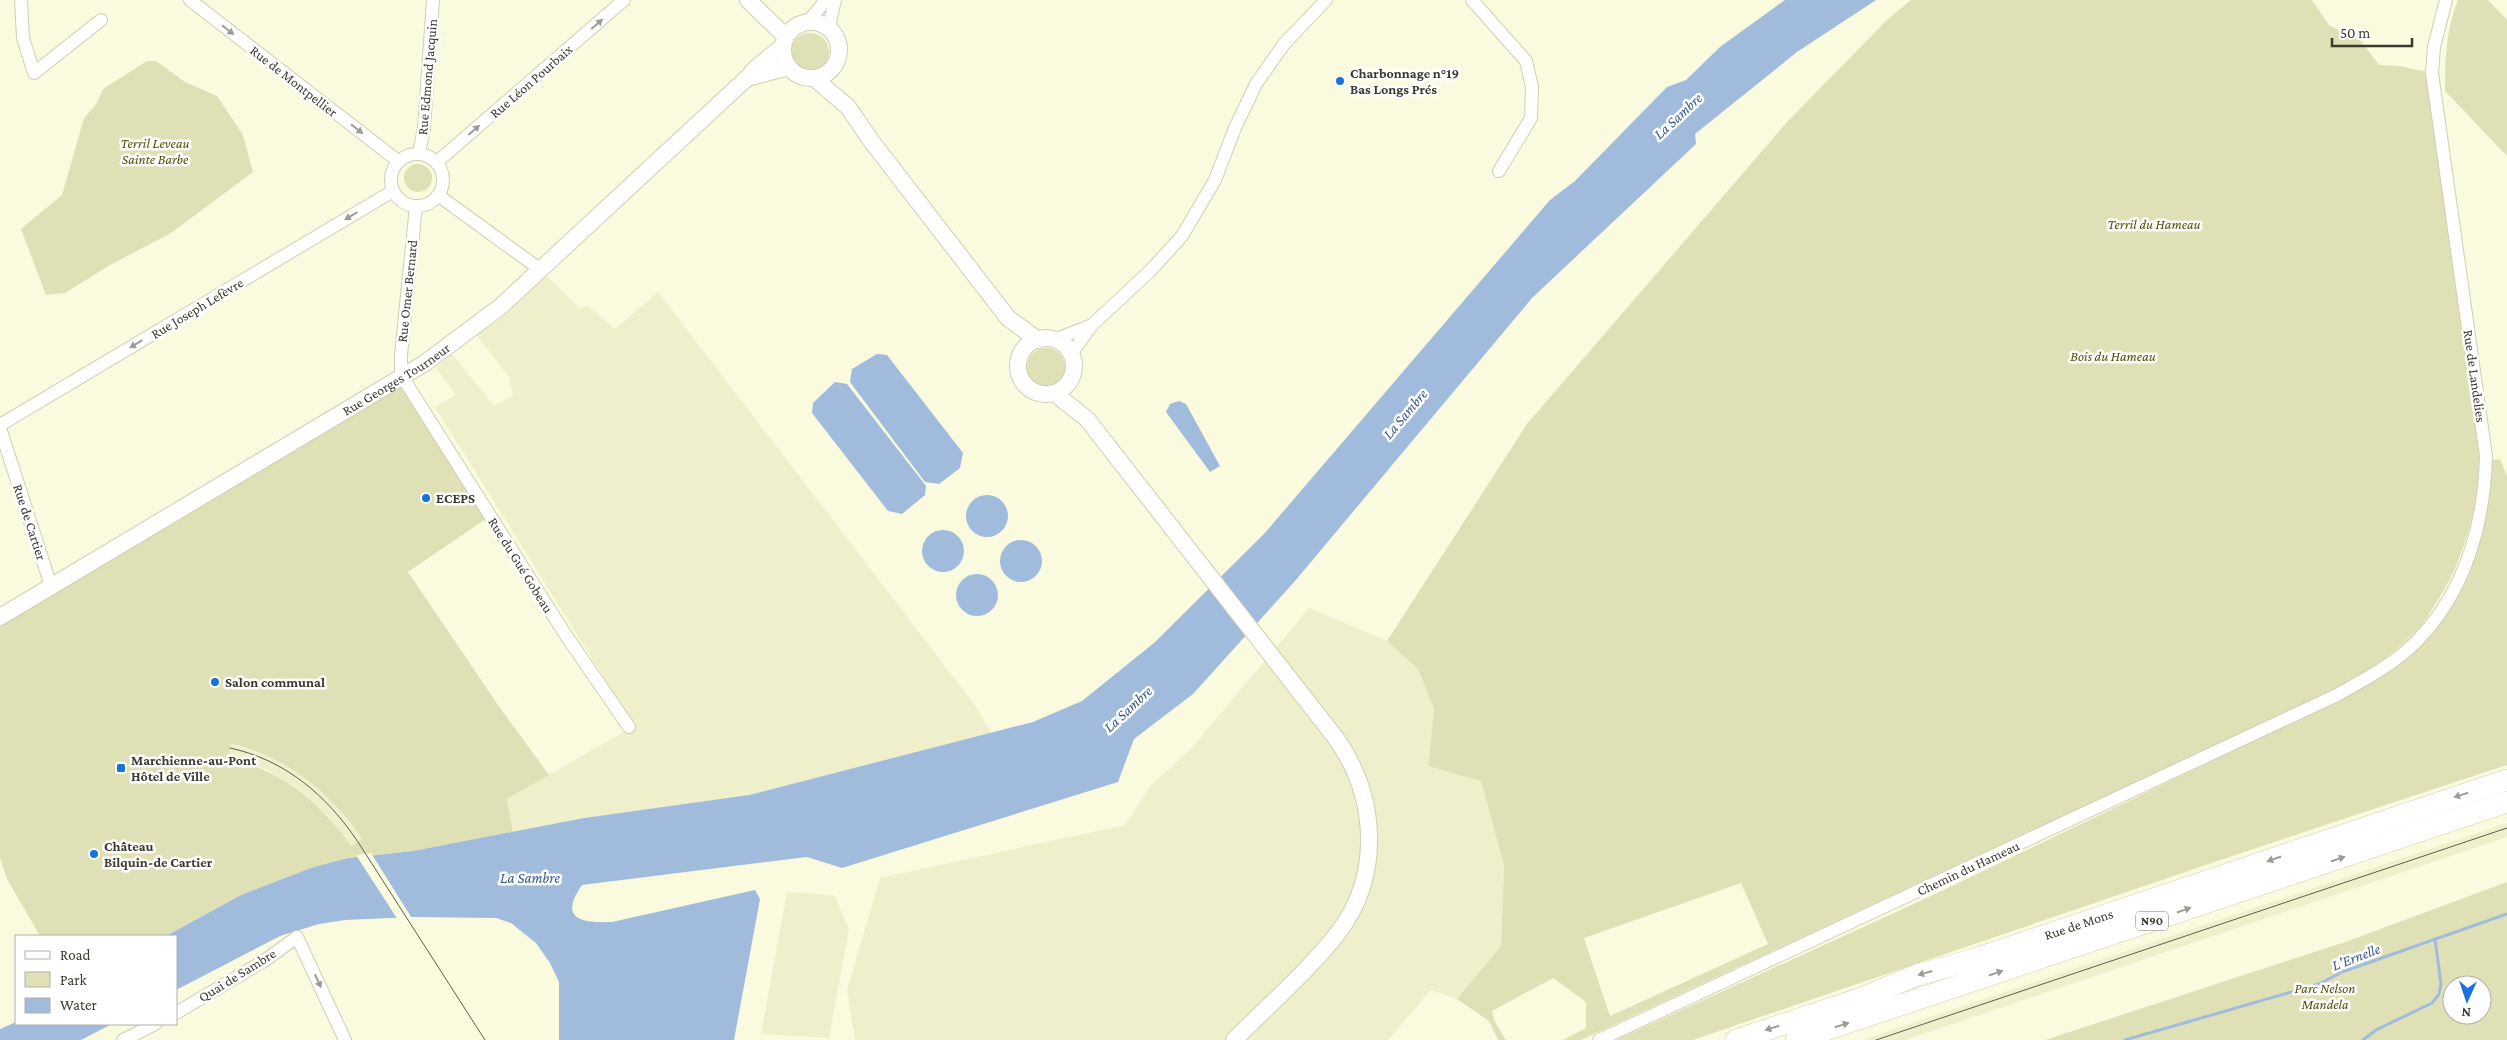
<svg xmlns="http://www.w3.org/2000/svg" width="2507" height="1040" viewBox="0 0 2507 1040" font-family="'Crimson Pro',serif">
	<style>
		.built { fill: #efefcb }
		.green { fill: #e0e0b6; fill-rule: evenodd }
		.water { fill: #a1bbdd }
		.pier { fill: #fafbde }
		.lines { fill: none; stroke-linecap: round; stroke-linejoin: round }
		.stream { stroke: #a1bbdd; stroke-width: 3 }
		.minor-casing { stroke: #cecfb3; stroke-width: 14 }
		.tertiary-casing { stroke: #cecfb3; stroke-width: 18 }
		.trunk-casing { stroke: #cecfb3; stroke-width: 22 }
		.minor { stroke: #fff; stroke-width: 12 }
		.tertiary { stroke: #fff; stroke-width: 16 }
		.trunk { stroke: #fff; stroke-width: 21 }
		.tram { stroke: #5e5e50; stroke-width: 1 }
		.oneway { fill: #9c9c97 }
		.poi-dot { fill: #1773dc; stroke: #fff; stroke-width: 2 }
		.labels { text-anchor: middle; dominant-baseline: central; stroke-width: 5; stroke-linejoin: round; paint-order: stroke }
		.shield { fill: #fff; stroke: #75756d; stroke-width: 1 }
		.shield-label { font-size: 12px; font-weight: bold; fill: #3a3a2f }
		.poi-label { font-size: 14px; font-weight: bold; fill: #3a3a2f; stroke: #fff; text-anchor: start }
		.street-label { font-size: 14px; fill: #3a3a2f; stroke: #fff }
		.park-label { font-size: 14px; font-style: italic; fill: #525007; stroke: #fff }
		.water-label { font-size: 15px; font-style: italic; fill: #365988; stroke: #fff }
	</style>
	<rect width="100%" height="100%" fill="#fafbde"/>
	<g class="built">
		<polygon points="547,276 580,309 587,305 615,329 658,292 977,708 991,733 749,795 584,818 513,832 507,799 634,726 435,407 456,395 436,368 452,354 494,406 513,395 509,377 476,335 498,321"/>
		<polygon points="1309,608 1387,641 1418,669 1434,709 1428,765 1481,781 1504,865 1501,946 1457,999 1431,990 1388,1040 855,1040 847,990 880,878 1125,825 1151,785 1190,750"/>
		<polygon points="231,744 275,759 304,776 330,798 362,839 351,847 328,816 300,790 265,769 228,757"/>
		<polygon points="2507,823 2507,837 1905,1040 1862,1040"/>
		<polygon points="787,892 834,895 849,929 829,1038 761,1034"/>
	</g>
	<g class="green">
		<path d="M1911,0H2312L2329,25L2361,41L2379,65L2400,66L2432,73L2486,456C2474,510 2466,560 2434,606C2429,614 2425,622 2419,628C2398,651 2372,668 2346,684L1581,1040H1563L1586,1028V1002L1553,978L1492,1011L1495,1022L1506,1040H1498L1489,1021L1457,999L1501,946L1504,865L1481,781L1428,766L1434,709L1418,669L1387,641L1527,424L1787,122L1888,19ZM1741,883L1768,944L1610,1016L1584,938Z"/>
		<path d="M2458,0H2488L2507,20V156L2445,91C2445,59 2446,29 2458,0Z"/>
		<circle cx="810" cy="52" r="19"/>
		<polygon points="147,61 156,61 185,82 217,96 243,135 253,172 171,233 110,265 65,293 46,295 21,229 62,195 84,118 97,103 103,89"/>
		<circle cx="418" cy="178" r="14"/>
		<circle cx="1046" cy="367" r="19"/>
		<path d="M401,375L490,516L408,572L498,705L549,775L507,799L513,832L413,851L349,858L241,895L166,936H40L7,879L0,858V619ZM231,744C288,757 330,792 362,839L351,846C317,799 285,774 229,757Z"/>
		<polygon points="2500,459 2507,476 2507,765 2244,852 1693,1040 1616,1040 1929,897 2343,698 2447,613 2473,563 2482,533 2492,460"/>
		<path d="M2507,882V1040H2045L2348,941ZM2452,985H2482V1015H2452Z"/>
	</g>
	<g class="water">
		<path d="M1785,0H1876L1797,52L1695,134L1696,144L1532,298L1295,581L1193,694L1134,739L1118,782L842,868L807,857L582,885C558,920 582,923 612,922L755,890L760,899L734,1040H559V982L550,963L536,943L511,923L496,918L413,917L345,920L319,924L280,936L176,990V936H166L241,895L314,867L349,858L413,851L584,818L749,795L1033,722L1082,701L1154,643L1264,534L1550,200L1575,181L1667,87L1686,80L1720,47Z"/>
		<polygon points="877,354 887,355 963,453 960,468 939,484 925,482 850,382 852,369"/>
		<polygon points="835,382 847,384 926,486 925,495 902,514 888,511 812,413 813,403"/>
		<polygon points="1179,401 1186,404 1220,466 1210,472 1166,412 1170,404"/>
		<circle cx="987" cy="516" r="21"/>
		<circle cx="943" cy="551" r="21"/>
		<circle cx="1021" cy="561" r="21"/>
		<circle cx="977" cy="595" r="21"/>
		<polygon points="16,1022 16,1024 112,1024 81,1040 0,1040 0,1029"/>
	</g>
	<polygon class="pier" points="371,853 413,920 398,920 356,855"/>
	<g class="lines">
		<g class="stream">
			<polyline points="2125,1040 2319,984 2342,972 2507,914"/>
			<polyline points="2363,1040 2376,1030 2432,1003 2439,994 2441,984 2435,939"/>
		</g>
		<defs>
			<g id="minor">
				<polyline points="21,0 23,38 34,73 101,20"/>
				<polyline points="190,0 398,161"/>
				<polyline points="1472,0 1526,61 1532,87 1531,118 1499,171"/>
				<polyline points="807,23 826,0"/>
				<polyline points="831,31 830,22 835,0"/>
				<polyline points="419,153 424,128 433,0"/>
				<circle cx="417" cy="180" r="26"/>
				<polyline points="437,162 624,0"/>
				<polyline points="439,196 541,270"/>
				<polyline points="416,206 401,355 401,375 565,634 629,727"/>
				<polyline points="1054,340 1092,325"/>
				<polyline points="1071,354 1092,325 1151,270 1182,236 1215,180 1235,128 1256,84 1284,44 1326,0"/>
				<polyline points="0,425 393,191"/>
				<polyline points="0,428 51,586"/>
				<polyline points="176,1013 264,961 297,937 345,1040"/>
				<polyline points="123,1040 155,1024"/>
				<path d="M1599,1040L2337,695C2364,680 2394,664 2416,642C2466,591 2484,525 2486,456L2432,73L2434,47L2446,0"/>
			</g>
			<g id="tertiary">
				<polyline points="748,0 786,37"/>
				<circle cx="811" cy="50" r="28"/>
				<polyline points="747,78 789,67"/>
				<polyline points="814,78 848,107 872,142 1008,318 1038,340"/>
				<circle cx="1046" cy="366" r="28"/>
				<path d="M1054,393L1087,419L1335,737C1377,795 1383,875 1337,934C1309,970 1267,1007 1234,1040"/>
				<path id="s1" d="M0,617L425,363L500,307L747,78L756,68L783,46"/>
			</g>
			<g id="trunk">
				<path id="s2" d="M1736,1040L1862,998L1917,975L1972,960L2507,780"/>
				<polyline points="1796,1040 2507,802"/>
			</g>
		</defs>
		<use href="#minor" class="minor-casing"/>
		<use href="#tertiary" class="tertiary-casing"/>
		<use href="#trunk" class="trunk-casing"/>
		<use href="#minor" class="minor"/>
		<use href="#tertiary" class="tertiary"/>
		<use href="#trunk" class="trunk"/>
		<g class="tram">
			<path d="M230,748C286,760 327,796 358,842L485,1040"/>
			<polyline points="1876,1040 2507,828"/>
		</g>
	</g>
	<defs><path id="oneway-solid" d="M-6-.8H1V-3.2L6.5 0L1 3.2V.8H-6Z" transform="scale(1.25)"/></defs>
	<g class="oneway">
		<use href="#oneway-solid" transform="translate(597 24) rotate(-41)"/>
		<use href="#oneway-solid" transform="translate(228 30) rotate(38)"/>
		<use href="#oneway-solid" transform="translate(357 129) rotate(38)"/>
		<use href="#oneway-solid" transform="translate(474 130) rotate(-41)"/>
		<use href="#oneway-solid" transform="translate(351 216) rotate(149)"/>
		<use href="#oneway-solid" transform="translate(136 344) rotate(149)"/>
		<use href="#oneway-solid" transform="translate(2461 795) rotate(162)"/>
		<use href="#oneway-solid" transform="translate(2274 859) rotate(161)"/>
		<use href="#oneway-solid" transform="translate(2338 859) rotate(-19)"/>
		<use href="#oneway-solid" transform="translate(2184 910) rotate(-19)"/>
		<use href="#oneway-solid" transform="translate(1925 973) rotate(164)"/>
		<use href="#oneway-solid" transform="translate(1996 973) rotate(-19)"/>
		<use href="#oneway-solid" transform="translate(318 981) rotate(65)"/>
		<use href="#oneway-solid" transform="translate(1842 1025) rotate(-18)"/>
		<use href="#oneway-solid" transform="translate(1772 1028) rotate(162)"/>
	</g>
	<g class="poi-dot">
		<circle cx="1340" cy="81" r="5"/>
		<circle cx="426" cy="498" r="5"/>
		<circle cx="215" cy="682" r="5"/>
		<rect x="116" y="763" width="10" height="10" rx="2.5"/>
		<circle cx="94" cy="854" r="5"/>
	</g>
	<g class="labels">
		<rect class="shield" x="2136" y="911.5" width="32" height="19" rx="4"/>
		<g class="shield-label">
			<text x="2152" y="921">N90</text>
		</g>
		<g class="poi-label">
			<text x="1350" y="73">Charbonnage n°19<tspan x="1350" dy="16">Bas Longs Prés</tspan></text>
			<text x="436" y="498">ECEPS</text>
			<text x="225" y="682">Salon communal</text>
			<text x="131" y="760">Marchienne-au-Pont<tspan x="131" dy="16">Hôtel de Ville</tspan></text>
			<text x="104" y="846">Château<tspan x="104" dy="16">Bilquin-de Cartier</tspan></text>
		</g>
		<g class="street-label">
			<text transform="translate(427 77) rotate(-85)">Rue Edmond Jacquin</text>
			<text transform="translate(294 81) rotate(38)">Rue de Montpellier</text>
			<text transform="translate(531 81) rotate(-41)">Rue Léon Pourbaix</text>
			<text transform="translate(407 291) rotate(-84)">Rue Omer Bernard</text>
			<text transform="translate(197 308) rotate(-31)">Rue Joseph Lefèvre</text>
			<text transform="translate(2475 376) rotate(82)">Rue de Landelies</text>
			<text stroke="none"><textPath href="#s1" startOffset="462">Rue Georges Tourneur</textPath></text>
			<text transform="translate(30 522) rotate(72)">Rue de Cartier</text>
			<text transform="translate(521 565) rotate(58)">Rue du Gué Gobeau</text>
			<text transform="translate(1968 868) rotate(-25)">Chemin du Hameau</text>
			<text stroke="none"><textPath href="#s2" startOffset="362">Rue de Mons</textPath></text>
			<text transform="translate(237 975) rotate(-32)">Quai de Sambre</text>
		</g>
		<g class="park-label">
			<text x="155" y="143">Terril Leveau<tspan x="155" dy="16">Sainte Barbe</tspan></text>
			<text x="2154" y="224">Terril du Hameau</text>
			<text x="2113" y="356">Bois du Hameau</text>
			<text x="2325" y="988">Parc Nelson<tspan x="2325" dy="16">Mandela</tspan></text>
		</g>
		<g class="water-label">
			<text transform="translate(1678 116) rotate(-43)">La Sambre</text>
			<text transform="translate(1405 414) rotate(-50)">La Sambre</text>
			<text transform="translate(1128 709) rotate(-43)">La Sambre</text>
			<text x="530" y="878">La Sambre</text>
			<text transform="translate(2356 957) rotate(-21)">L'Ernelle</text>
		</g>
	</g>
	<rect x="15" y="935" width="162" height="90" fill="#ffffff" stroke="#b0b0ac"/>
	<rect x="25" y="951" width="25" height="8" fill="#ffffff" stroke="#b0b0ac"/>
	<text x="60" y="960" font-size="15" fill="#3a3a2f">Road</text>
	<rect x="25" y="972" width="25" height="15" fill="#e0e0b6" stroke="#b0b0ac"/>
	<text x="60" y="985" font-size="15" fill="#3a3a2f">Park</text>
	<rect x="25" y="998" width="25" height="15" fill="#a1bbdd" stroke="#b0b0ac"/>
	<text x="60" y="1010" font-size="15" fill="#3a3a2f">Water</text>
	<g transform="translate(2467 1000) rotate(183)"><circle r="24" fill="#ffffff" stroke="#b0b0ac"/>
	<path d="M0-4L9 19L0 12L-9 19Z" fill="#1773dc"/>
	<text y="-8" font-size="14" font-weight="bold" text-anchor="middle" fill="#3a3a2f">N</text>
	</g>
	<path d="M2332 38v8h80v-8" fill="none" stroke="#3a3a2f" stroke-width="2.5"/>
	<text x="2340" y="38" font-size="15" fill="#3a3a2f" stroke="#ffffff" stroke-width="4" paint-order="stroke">50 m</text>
</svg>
